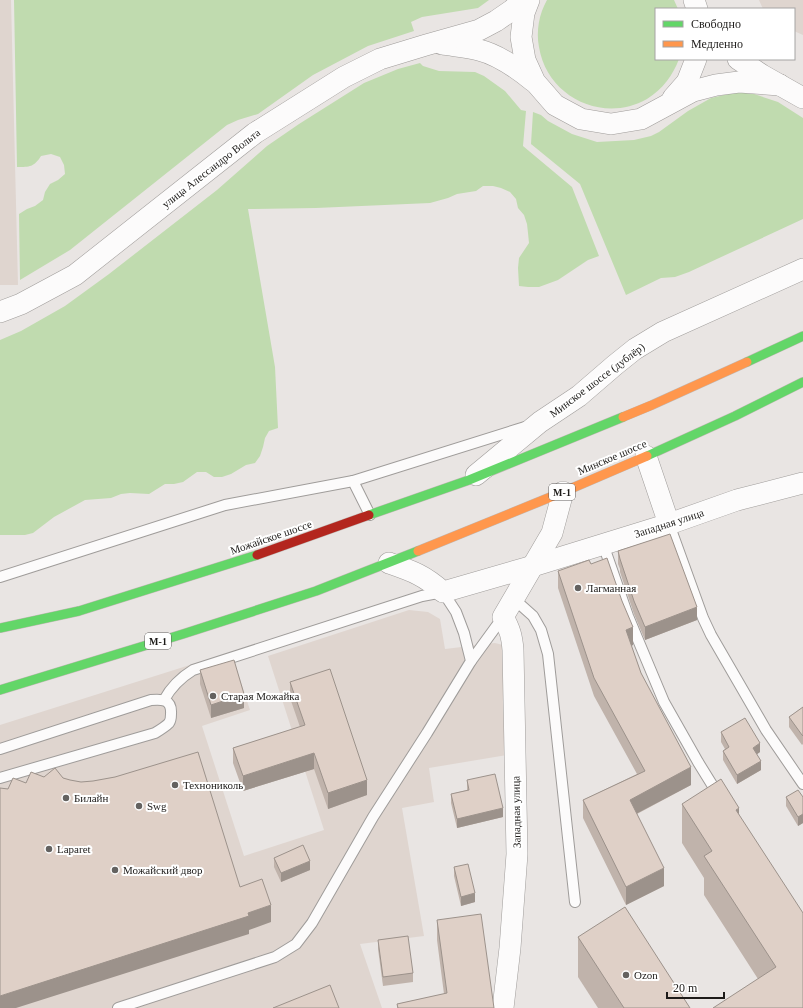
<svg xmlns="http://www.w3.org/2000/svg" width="803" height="1008" viewBox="0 0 803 1008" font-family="'Times New Roman',serif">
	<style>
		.built { fill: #dfd5cf }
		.green { fill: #c0dbaf }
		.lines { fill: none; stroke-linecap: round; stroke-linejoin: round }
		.lane-casing { stroke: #9f9c9a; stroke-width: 12 }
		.street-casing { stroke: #9f9c9a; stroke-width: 22 }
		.fast-casing { stroke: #c0b8b4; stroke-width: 10 }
		.slow-casing { stroke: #c0b8b4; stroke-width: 10 }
		.jam-casing { stroke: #c0b8b4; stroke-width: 10 }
		.lane { stroke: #fcfbfb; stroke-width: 10 }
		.street { stroke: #fcfbfb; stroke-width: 21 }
		.fast { stroke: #63d668; stroke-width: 9 }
		.slow { stroke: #ff974d; stroke-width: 9 }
		.jam { stroke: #b3261e; stroke-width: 9 }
		.wall { fill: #c0b3ab }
		.shaded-wall { fill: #9c928b }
		.building { fill: #dfd0c7; stroke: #9c928b }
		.poi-dot { fill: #646260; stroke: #fff; stroke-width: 1.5 }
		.labels { text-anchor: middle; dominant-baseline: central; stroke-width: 4; stroke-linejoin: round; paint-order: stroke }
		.shield { fill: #fff; stroke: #615f5e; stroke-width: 1 }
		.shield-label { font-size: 10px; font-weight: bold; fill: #1d1b19 }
		.street-label { font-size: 11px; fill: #1d1b19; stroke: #fff }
		.poi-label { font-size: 11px; fill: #1d1b19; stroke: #fff; text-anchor: start }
	</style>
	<rect width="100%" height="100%" fill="#e9e5e3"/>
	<g class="built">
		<polygon points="0,0 11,0 18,285 0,285"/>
		<polygon points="759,0 803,0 803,35 794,31 794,9 763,9"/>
		<polygon points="409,610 428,612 440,619 445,649 495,643 503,645 507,755 429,768 434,802 402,808 424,936 360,944 382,1008 0,1008 0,725 231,652 250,710 202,726 244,856 324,830 268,656"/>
	</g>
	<g class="green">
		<path d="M14,0H489L478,8L422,17L411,22L414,31L368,46L313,75L258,114L238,120L227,125L70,250L20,280L19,214L27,209L35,206L43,200L45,192L50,184L58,180L65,174L64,165L60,157L51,154L41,156C34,167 30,167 17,167Z"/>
		<path d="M547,0H674L678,9H656V59H679C673,75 663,89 647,99C603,124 547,97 539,47C536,31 539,14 547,0Z"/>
		<polygon points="420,63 423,66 439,71 475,72 484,76 505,91 521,110 526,111 523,146 572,187 599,256 588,260 558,280 539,287 528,287 519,286 518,268 519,258 529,243 528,233 527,224 524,215 518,208 516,199 510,192 501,188 493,186 483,186 476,191 457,194 448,198 430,203 316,208 248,209 275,367 278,428 269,431 265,438 263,447 260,456 255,463 246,465 231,474 222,477 214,477 206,472 197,472 183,482 174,484 165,484 149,494 130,493 121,494 111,498 85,500 54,517 33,533 25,535 0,535 0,340 21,331 65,306 109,274 217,190 267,146 299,124 364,83 398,69"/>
		<polygon points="737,92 754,94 778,102 803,118 803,219 689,272 675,277 661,278 626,295 580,184 531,144 533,112 541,115 548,121 572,134 597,142 634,140 651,136 659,132 688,111 711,98"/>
	</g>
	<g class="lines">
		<defs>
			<g id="lane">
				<polyline points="353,481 525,427"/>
				<polyline points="669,524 703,618 711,635 766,730 803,784"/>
				<polyline points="603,544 628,616 664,702 698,762 719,796"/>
				<polyline points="0,577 225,505 353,481 370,515"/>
				<polyline points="514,599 533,616 541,630 548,654 575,902"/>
				<polyline points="471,661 503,617"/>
				<path d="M0,749L151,700C162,699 172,699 171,714C171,717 171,720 169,723C165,727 160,730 155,733L0,778"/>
				<path d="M118,1008L275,957L296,944L312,923L373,817L427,733L471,661L464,633L456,612L443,592L422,596L193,670C180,678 171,687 164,700"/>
			</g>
			<g id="street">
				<polyline points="529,0 524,13 521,37 525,60 535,82 555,105 581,119 611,124 641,119 693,91 716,85 739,82 780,85"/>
				<polyline points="694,0 697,9"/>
				<path d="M442,44C454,46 467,47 479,50C499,55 517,68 533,81"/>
				<polyline points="738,59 762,75 803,98"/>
				<polyline points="673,98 687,82 696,59"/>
				<polyline points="0,312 21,304 75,275 255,133 344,77 380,59 426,45 479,30 496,21 512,10 523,0"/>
				<polyline points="646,456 669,524"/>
				<polyline points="476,475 540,422 579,396 615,365 635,349 663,332 803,269"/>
				<path d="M389,563C412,571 424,575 443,592L533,566L669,524L737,500L803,483"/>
				<path d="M503,1008L510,948L517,854L513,650C512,637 510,629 503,617L552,533L563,492"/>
			</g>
			<g id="fast">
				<polyline points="747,362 803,336"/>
				<polyline points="647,456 735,416 803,382"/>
				<polyline points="369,515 469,480 623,417"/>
				<polyline points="0,628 79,611 257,555"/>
				<polyline points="0,690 183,634 316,591 418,551"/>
			</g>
			<g id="slow">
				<polyline points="623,417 652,405 747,362"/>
				<polyline points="418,551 563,492 647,456"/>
			</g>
			<polyline id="jam" points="257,555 369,515"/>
		</defs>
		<use href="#lane" class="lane-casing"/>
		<use href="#street" class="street-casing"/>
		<use href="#fast" class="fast-casing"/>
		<use href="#slow" class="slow-casing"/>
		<use href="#jam" class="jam-casing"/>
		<use href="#lane" class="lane"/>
		<use href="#street" class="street"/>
		<use href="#fast" class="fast"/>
		<use href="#slow" class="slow"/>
		<use href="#jam" class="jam"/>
	</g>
	<g class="wall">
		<polygon points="618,551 697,620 645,640 634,614 620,572 620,569 618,564"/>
		<polygon points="591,564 633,645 631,646 641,673 691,785 637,814 664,886 626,905 583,818 583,800 637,774 594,696 558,588 558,571"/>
		<polygon points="200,670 244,708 211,718 200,684"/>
		<polygon points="290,682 367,795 328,809 314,769 243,791 233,763 233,748 300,727 290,698"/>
		<polygon points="803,707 803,745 802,744 802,745 789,727 789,717"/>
		<polygon points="721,732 760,752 757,754 761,770 737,784 723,760 723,751 725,749 721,742"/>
		<polygon points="467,780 503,817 457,828 451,803 451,794 467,790"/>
		<polygon points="786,797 803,797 803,823 798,826 786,806"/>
		<polygon points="682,804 739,814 803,1008 758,979 704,895 704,878 682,843"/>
		<polygon points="274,858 310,870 281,882 274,867"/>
		<polygon points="454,867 475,902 461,906 454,876"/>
		<polygon points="437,920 494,1008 397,1008 397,1004 444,994 437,940"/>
		<polygon points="578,937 690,1008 598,1008 578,977"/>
		<polygon points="378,940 413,973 413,982 383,986 378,949"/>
	</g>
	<g class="shaded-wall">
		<polygon points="697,607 697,620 645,640 645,627"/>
		<polygon points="633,627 633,645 626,648 626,630"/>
		<polygon points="244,694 244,708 211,718 211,705"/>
		<polygon points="760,743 760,752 753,757 753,748"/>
		<polygon points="314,753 314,769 243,791 243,776"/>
		<polygon points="761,761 761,770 737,784 737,775"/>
		<polygon points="691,767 691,785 630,817 630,800"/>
		<polygon points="367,780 367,795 328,809 328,793"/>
		<polygon points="503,808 503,817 457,828 457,819"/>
		<polygon points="739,808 739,847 736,810"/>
		<polygon points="803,814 803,823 798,826 798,817"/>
		<polygon points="310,861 310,870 281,882 281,873"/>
		<polygon points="664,868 664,886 626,905 626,887"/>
		<polygon points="475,893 475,902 461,906 461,897"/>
		<polygon points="271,905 271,922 249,930 249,934 16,1008 0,1008 0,996"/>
	</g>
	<g class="building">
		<polygon points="670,534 697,607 645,627 634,601 620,559 618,551"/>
		<polygon points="607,558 622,601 633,627 626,630 641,673 691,767 630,800 664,868 626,887 583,800 645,771 594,678 558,571 589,560 591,564"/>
		<polygon points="234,660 244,694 211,705 200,670"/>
		<polygon points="330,669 367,780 328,793 314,753 243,776 233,748 305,725 290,682"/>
		<polygon points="803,707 803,736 802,735 789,717"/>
		<polygon points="745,718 760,743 753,748 761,761 737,775 723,751 729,747 721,732"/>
		<polygon points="198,752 240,887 262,879 271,905 248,913 249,916 0,996 0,788 8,789 13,778 26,783 31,772 44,777 55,768 63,778 70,780 81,782 93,781 115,777"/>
		<polygon points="495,774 503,808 457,819 451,794 469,790 467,780"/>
		<polygon points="721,779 739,808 736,810 803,913 803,1008 713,1008 776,967 704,856 712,851 682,804"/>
		<polygon points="798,790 803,797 803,814 798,817 786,797"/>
		<polygon points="303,845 310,861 281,873 274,858"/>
		<polygon points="468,864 475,893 461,897 454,867"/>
		<polygon points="625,907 690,1008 624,1008 578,937"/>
		<polygon points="481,914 494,1008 398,1008 397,1004 447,993 437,920"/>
		<polygon points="408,936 413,973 383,977 378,940"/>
		<polygon points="330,985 339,1008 273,1008"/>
	</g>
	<g class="poi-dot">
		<circle cx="578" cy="588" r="4"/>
		<circle cx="213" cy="696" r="4"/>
		<circle cx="175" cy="785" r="4"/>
		<circle cx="66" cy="798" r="4"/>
		<circle cx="139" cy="806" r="4"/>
		<circle cx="49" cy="849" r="4"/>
		<circle cx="115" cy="870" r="4"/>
		<circle cx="626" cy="975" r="4"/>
	</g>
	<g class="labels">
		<g class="shield">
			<rect x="549" y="484" width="26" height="16" rx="3"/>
			<rect x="145" y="633" width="26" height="16" rx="3"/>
		</g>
		<g class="shield-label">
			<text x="562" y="492">М-1</text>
			<text x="158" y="641">М-1</text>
		</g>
		<g class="street-label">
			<text transform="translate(211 168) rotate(-38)">улица Алессандро Вольта</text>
			<text transform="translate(597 380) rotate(-37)">Минское шоссе (дублёр)</text>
			<text transform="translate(612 457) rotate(-23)">Минское шоссе</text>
			<text transform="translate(669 523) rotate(-18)">Западная улица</text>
			<text transform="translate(271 537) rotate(-19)">Можайское шоссе</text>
			<text transform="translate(516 812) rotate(-91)">Западная улица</text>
		</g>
		<g class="poi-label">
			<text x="586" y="588">Лагманная</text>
			<text x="221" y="696">Старая Можайка</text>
			<text x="183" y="785">Технониколь</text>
			<text x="74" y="798">Билайн</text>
			<text x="147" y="806">Swg</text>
			<text x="57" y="849">Laparet</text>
			<text x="123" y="870">Можайский двор</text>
			<text x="634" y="975">Ozon</text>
		</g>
	</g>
	<rect x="655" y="8" width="140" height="52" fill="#ffffff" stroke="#a5a4a3"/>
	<rect x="663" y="21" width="20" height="6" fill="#63d668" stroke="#a5a4a3"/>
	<text x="691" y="28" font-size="12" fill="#1d1b19">Свободно</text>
	<rect x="663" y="41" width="20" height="6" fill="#ff974d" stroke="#a5a4a3"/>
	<text x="691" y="48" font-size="12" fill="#1d1b19">Медленно</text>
	<path d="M667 992v6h57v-6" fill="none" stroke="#1d1b19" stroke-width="2"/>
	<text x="673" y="992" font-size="12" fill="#1d1b19" stroke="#ffffff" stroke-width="3" paint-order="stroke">20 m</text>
</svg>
